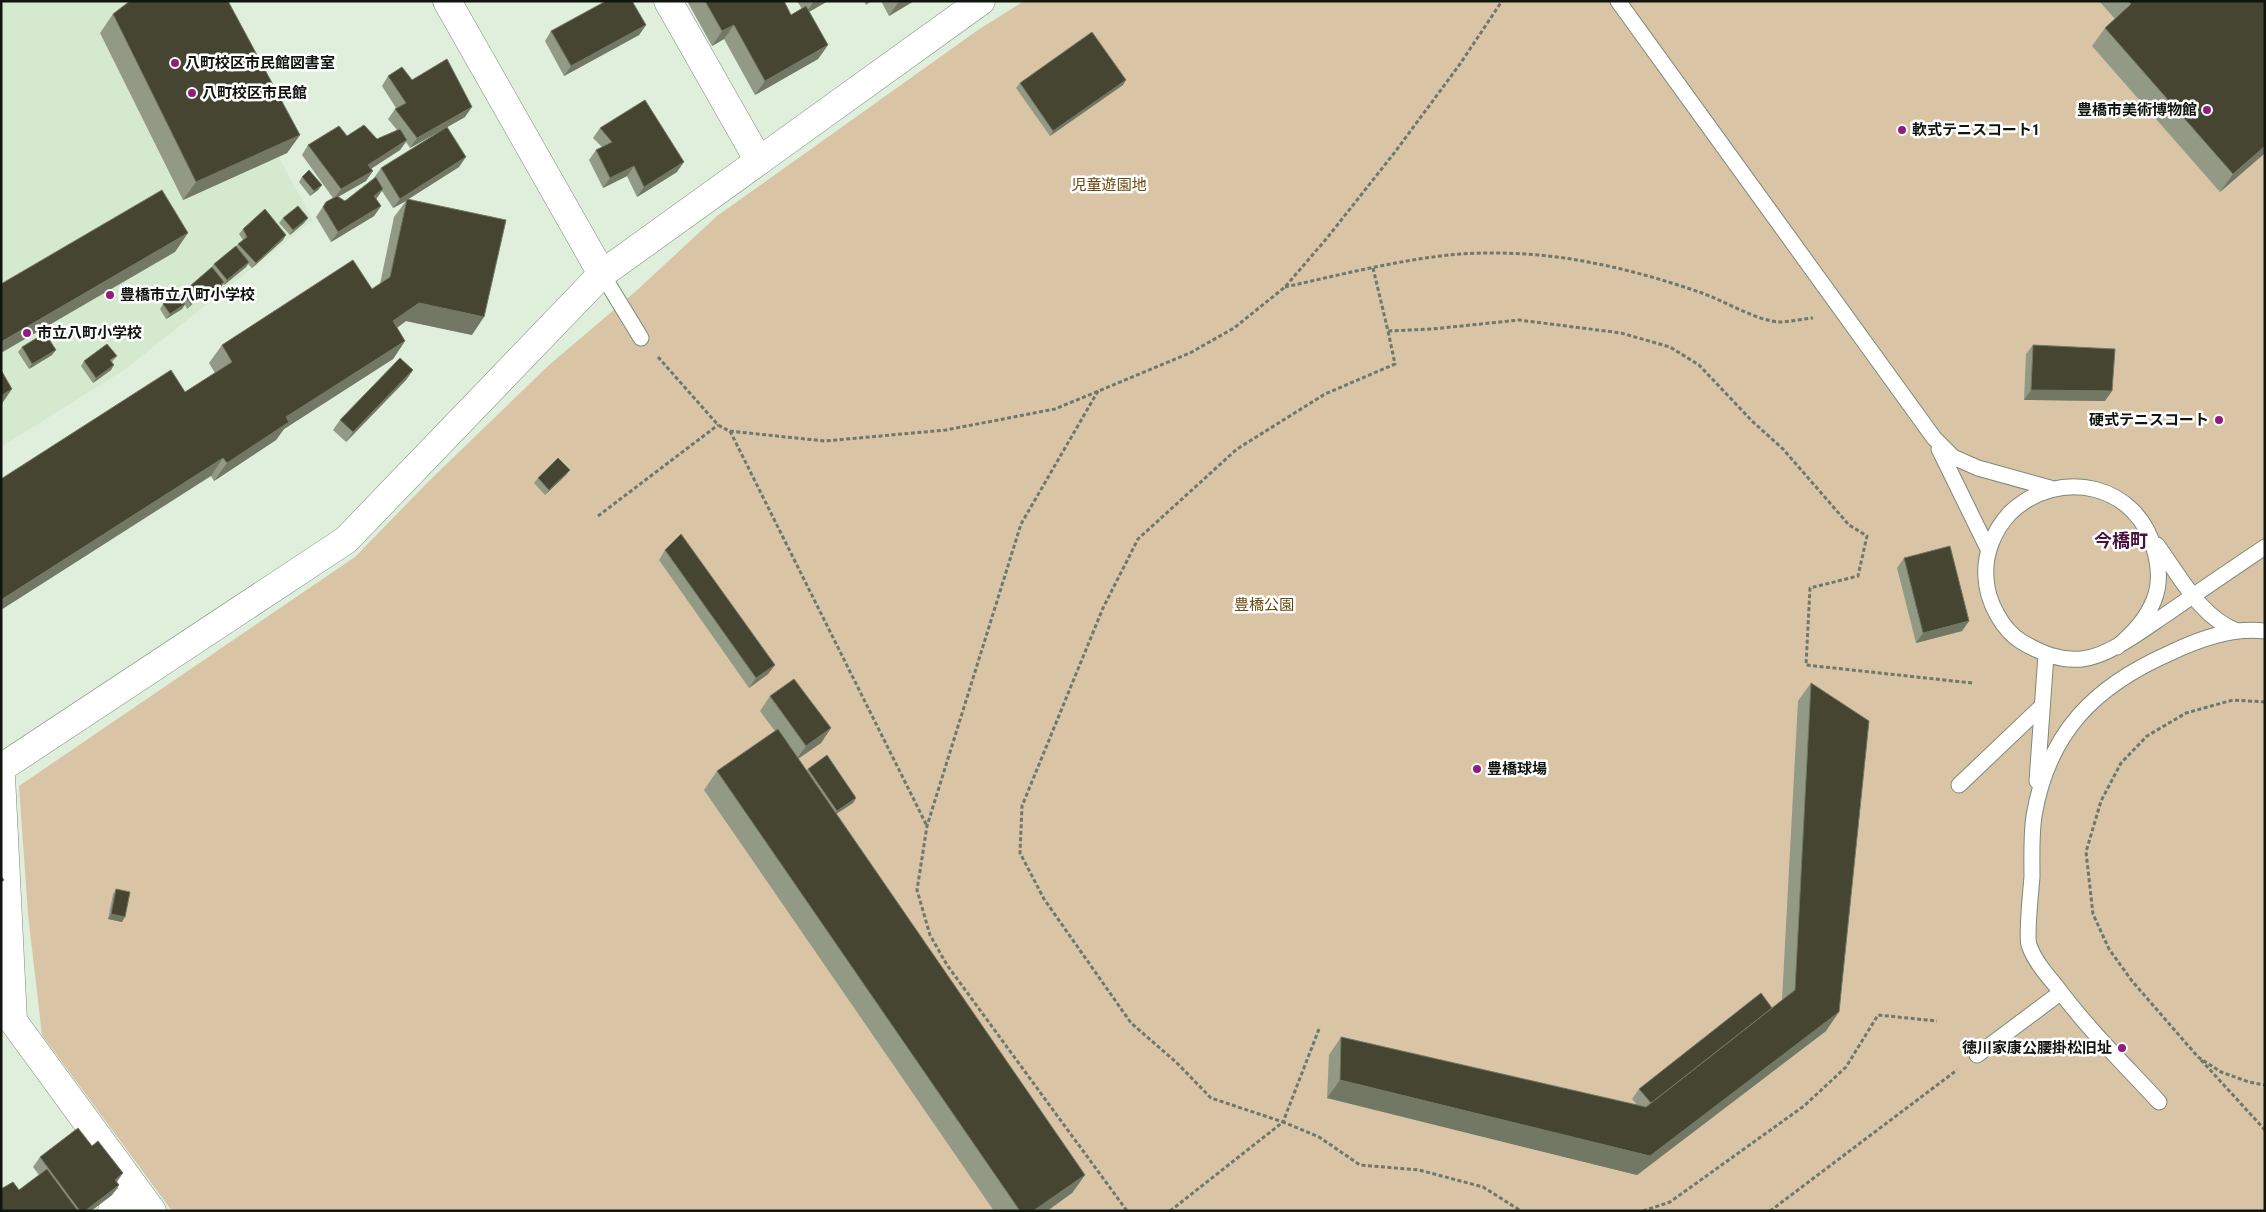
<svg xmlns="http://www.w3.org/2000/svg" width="2266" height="1212" viewBox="0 0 2266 1212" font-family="'Roboto Condensed','Noto Sans JP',sans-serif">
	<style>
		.built { fill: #d4e9ce }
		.green { fill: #dac4a6 }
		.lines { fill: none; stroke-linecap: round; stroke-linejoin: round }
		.service-casing { stroke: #7c8a78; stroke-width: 17 }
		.minor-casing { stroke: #7c8a78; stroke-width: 29 }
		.tertiary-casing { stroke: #7c8a78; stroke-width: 29 }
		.path { stroke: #6e786b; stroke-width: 3; stroke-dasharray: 4 2.5; stroke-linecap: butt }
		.service { stroke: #fff; stroke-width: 15 }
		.minor { stroke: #fff; stroke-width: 28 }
		.tertiary { stroke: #fff; stroke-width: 28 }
		.wall { fill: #929a86 }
		.shaded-wall { fill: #737864 }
		.building { fill: #454531; stroke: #737864 }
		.poi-dot { fill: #921c7a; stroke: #fff; stroke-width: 2 }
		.labels { text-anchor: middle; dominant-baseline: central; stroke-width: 5; stroke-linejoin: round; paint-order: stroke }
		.poi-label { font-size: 15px; font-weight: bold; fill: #10150e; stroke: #fff; text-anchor: start }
		.park-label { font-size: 15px; fill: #68470e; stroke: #fff }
		.quarter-label { font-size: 18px; font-weight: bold; fill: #49113c; stroke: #fff }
	</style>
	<rect width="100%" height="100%" fill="#dfefdc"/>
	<polygon class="built" points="1,1 193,1 313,220 124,370 1,447"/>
	<polygon class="green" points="1024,1 2265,1 2265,1211 172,1211 42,1035 28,914 19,786 355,557 430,480 549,365 635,292 717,216 978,30"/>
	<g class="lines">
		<defs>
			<g id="service">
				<polyline points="1618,1 1934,438 1953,457 1978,468 2050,488"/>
				<polyline points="602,274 641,338"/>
				<polyline points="1939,449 1988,549"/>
				<path d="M2157,545C2180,576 2200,617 2237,631"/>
				<path d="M2117,647C2133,633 2146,620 2154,600C2160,585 2159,567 2155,552C2139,484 2059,466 2010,513C1994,530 1984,554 1986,578C1987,601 2002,630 2022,642C2041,653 2059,661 2082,659C2110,656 2145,628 2168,613C2200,591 2232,569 2265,547"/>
				<polyline points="2037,781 2046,655"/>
				<polyline points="1959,785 2042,706"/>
				<polyline points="1977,1055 2060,993"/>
				<path d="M2159,1102C2124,1064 2087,1028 2056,986C2046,974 2034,960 2029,945C2026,935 2031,890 2032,877C2032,857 2031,836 2034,816C2048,732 2095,686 2170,653C2199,639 2232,627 2265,631"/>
			</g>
			<g id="minor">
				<polyline points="668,1 759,161"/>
				<polyline points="1,776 13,1021 152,1211"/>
				<polyline points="112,1211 137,1192"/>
			</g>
			<g id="tertiary">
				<polyline points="447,1 602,274"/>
				<polyline points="1,768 346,540 602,274 981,1"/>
			</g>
		</defs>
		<use href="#service" class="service-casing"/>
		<use href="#minor" class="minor-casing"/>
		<use href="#tertiary" class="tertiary-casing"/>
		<g class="path">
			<polyline points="1373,268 1388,331 1432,329 1519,320 1621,333 1670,347 1699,365 1752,421 1783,449 1849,525 1867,536 1858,576 1810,588 1806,665 1972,683"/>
			<path d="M1285,287C1339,275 1394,261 1449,255C1490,251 1536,253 1577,260C1619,267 1662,279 1702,293C1724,301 1758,321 1779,322C1790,322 1802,319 1813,318"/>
			<polyline points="658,357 718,425 729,431 825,441 946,430 1055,409 1190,353 1234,328 1285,287 1327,238 1395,152 1460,64 1502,1"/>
			<polyline points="1098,391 1021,524 927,826 917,890 930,935 947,965 1127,1211"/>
			<polyline points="730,431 927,826"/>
			<polyline points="598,516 718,425"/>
			<polyline points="2265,702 2233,700 2186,713 2147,736 2121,763 2101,801 2086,852 2093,914 2109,949 2132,981 2198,1057 2221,1072 2249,1082 2265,1085"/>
			<polyline points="1319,1029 1283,1122 1211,1098 1176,1062 1131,1023 1044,899 1020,853 1022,806 1103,608 1138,539 1237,449 1325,394 1395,364 1388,331"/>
			<polyline points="2201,1060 2265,1130"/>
			<polyline points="1170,1211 1283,1122 1319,1137 1360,1165 1419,1170 1483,1187 1521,1211"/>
			<polyline points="1643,1211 1670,1202 1804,1106 1846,1067 1878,1015 1937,1021"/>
			<polyline points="1770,1211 1957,1070"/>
		</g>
		<use href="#service" class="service"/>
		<use href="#minor" class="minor"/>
		<use href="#tertiary" class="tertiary"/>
	</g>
	<g class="wall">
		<polygon points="687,1 784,1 791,15 802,9 797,1 828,1 809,12 828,45 818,59 755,95 724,39 712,46"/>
		<polygon points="864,1 872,1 866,5"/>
		<polygon points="881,1 914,1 889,16"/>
		<polygon points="2099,1 2265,1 2265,153 2220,192 2092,46 2105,28 2115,19"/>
		<polygon points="113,14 300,135 287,153 183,200 100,33"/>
		<polygon points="646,25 639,35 564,76 545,41 551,31"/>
		<polygon points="388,76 412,80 465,117 410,148 406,142 400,150 371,169 366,181 338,197 345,201 374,178 381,168 459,167 408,199 472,335 406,321 397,328 405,341 393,359 284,429 276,440 214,481 211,476 185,392 215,373 209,363 222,345 372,289 380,284 394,217 406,201 393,208 382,191 376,199 381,206 374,216 331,242 316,217 326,202 333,198 302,155 308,145 347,136 377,139 397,130 388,119 395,109 396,108 382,86"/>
		<polygon points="1020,83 1123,85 1050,136 1016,88"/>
		<polygon points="600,128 677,172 637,197 627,176 603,188 589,160 596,150 602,147 593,138"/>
		<polygon points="302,177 322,185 318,190 310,196 299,182"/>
		<polygon points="283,218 304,223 290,235 279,223"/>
		<polygon points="243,229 283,240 252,268 248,264 246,267 224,285 223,284 221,287 204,301 201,296 187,309 185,305 182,309 166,319 160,309 163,304 180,296 182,293 211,268 214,264 236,246 243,240 239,234"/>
		<polygon points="2033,345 2105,401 2024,400 2026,354"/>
		<polygon points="22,347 52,355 29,369 18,352"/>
		<polygon points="117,356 112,362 111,370 93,383 81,366 84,361"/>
		<polygon points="413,370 406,380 346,442 333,430 340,420"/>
		<polygon points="566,475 545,495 534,483 538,478"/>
		<polygon points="665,550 775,665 768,674 749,688 659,560"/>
		<polygon points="1904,558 1969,621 1962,631 1916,643 1897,568"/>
		<polygon points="1811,683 1826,1031 1637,1175 1327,1098 1329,1055 1341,1037 1637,1105 1632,1099 1639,1089 1772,1008 1782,1000 1798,701"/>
		<polygon points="770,696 831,728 821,743 798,759 806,771 808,769 856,798 853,803 836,814 1085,1175 1072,1193 1047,1211 994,1211 704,790 717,771 775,731 760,711"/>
		<polygon points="116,889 122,922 108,919 113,894"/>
		<polygon points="92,1146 123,1173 117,1182 119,1185 112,1195 91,1211 1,1211 19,1190 39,1175 33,1167 40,1157"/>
	</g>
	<g class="shaded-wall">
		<polygon points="814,1 828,1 805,14"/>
		<polygon points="899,1 914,1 889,16"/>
		<polygon points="646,25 639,35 564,76 571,66"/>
		<polygon points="734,25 724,39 712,46 722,31"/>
		<polygon points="828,45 818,59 755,95 765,81"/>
		<polygon points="1126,80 1123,85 1050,136 1053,131"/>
		<polygon points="472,107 465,117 410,148 417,138"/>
		<polygon points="300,135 287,153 183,200 196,182"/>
		<polygon points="407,140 400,150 361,175 368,165"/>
		<polygon points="2265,146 2265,153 2220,192 2233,174"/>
		<polygon points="466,157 459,167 407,200 407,199 406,201 393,208 400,199"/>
		<polygon points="684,162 677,172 637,197 644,187"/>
		<polygon points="634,166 627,176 603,188 610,178"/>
		<polygon points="373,171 366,181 334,199 341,189"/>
		<polygon points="322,185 318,190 310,196 314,191"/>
		<polygon points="383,189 376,199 367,206 374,196"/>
		<polygon points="381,206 374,216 331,242 338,232"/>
		<polygon points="308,218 304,223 290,235 293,230"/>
		<polygon points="188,233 175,252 1,353 1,342"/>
		<polygon points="286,235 283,240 252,268 256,263"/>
		<polygon points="249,262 246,267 224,285 227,280"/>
		<polygon points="224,282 221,287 204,301 208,296"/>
		<polygon points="205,291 201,296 187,309 191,304"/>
		<polygon points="419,303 484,317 472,335 406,321 380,340 393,321"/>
		<polygon points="185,304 182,309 166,319 170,314"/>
		<polygon points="405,341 393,359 284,429 276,440 214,481 227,463 286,417"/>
		<polygon points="56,350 52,355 29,369 32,364"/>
		<polygon points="114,365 111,370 93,383 96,378"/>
		<polygon points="413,370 406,380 346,442 353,432"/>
		<polygon points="12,389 1,405 1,396"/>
		<polygon points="2031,390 2112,391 2105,401 2024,400"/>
		<polygon points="223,458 211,476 1,610 1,600"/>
		<polygon points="570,470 566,475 545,495 549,490"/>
		<polygon points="1969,621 1962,631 1916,643 1923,633"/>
		<polygon points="775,665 768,674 749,688 756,678"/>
		<polygon points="831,728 821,743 796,760 806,746"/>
		<polygon points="856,798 853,803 833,816 837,811"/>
		<polygon points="111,914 125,917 122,922 108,919"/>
		<polygon points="1839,1012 1826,1031 1637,1175 1327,1098 1340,1080 1650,1156"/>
		<polygon points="123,1173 116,1182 115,1180"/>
		<polygon points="1085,1175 1072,1193 1047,1211 1033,1211"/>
		<polygon points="119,1185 112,1195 91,1211 85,1211"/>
	</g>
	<g class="building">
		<polygon points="130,1 228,1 300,135 196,182 113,14"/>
		<polygon points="606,1 632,1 646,25 571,66 551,31"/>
		<polygon points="705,1 784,1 791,15 806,6 828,45 765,81 734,25 722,31"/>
		<polygon points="2128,1 2265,1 2265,146 2233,174 2105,28 2131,4"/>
		<polygon points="1092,32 1126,80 1053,131 1020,83"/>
		<polygon points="447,59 472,107 417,138 395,109 406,103 388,76 402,67 412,80"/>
		<polygon points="645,100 684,162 644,187 634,166 610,178 596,150 612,142 600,128"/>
		<polygon points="364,125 377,139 400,129 407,140 368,165 373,171 341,189 308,145 339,126 347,136"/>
		<polygon points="447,127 466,157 400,199 381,168"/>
		<polygon points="309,170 322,185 314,191 302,177"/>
		<polygon points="376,177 383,189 374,196 381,206 338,232 323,207 326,202 337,196 345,201"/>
		<polygon points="162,190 188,233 1,342 1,284"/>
		<polygon points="407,199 506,220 484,317 419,303 393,321 405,341 286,417 289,422 227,463 223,458 1,600 1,479 171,370 185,392 232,362 222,345 353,260 372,289 390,277"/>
		<polygon points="298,206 308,218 293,230 283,218"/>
		<polygon points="265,209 286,235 256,263 238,244 247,237 243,229"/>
		<polygon points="236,246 249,262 227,280 214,264"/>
		<polygon points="212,267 224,282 208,296 205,291 191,304 182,293"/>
		<polygon points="178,294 185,304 170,314 163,304"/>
		<polygon points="45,333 56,350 32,364 22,347"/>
		<polygon points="107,344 117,356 110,360 114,365 96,378 84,361"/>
		<polygon points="2033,345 2115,349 2112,391 2031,390"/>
		<polygon points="400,358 413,370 353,432 340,420"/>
		<polygon points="1,370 12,389 1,396"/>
		<polygon points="558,458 570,470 549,490 538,478"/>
		<polygon points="681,534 775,665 756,678 665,550"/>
		<polygon points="1950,546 1969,621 1923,633 1904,558"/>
		<polygon points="794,679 831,728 806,746 770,696"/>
		<polygon points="1811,683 1869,721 1839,1012 1650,1156 1340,1080 1341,1037 1646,1107 1795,990"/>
		<polygon points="778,729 1085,1175 1033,1211 1020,1211 717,771"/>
		<polygon points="827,755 856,798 837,811 808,769"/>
		<polygon points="1,876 4,880 1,882"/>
		<polygon points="116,889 130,892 125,917 111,914"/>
		<polygon points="1761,993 1772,1008 1651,1103 1639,1089"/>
		<polygon points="78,1128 92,1146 98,1141 123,1173 115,1180 119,1185 85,1211 80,1211 40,1157"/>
		<polygon points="47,1169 78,1211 1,1211 1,1189 13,1182 19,1190"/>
	</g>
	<g class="poi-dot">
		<circle cx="175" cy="63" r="5"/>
		<circle cx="192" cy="93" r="5"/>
		<circle cx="2207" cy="110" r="5"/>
		<circle cx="1902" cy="130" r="5"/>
		<circle cx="110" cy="295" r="5"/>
		<circle cx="27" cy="333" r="5"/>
		<circle cx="2219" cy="420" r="5"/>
		<circle cx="1477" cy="769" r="5"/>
		<circle cx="2122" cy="1048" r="5"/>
	</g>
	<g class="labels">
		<g class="poi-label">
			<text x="185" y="63">八町校区市民館図書室</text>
			<text x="202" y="93">八町校区市民館</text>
			<text x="2197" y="110" text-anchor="end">豊橋市美術博物館</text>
			<text x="1912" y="130">軟式テニスコート1</text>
			<text x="120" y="295">豊橋市立八町小学校</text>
			<text x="37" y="333">市立八町小学校</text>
			<text x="2209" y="420" text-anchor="end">硬式テニスコート</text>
			<text x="1487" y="769">豊橋球場</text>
			<text x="2112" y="1048" text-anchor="end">徳川家康公腰掛松旧址</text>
		</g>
		<g class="park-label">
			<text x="1109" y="185">児童遊園地</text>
			<text x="1264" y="605">豊橋公園</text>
		</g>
		<g class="quarter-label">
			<text x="2121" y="540">今橋町</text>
		</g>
	</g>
	<rect width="2266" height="1212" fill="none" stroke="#10150e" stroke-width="5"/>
</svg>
